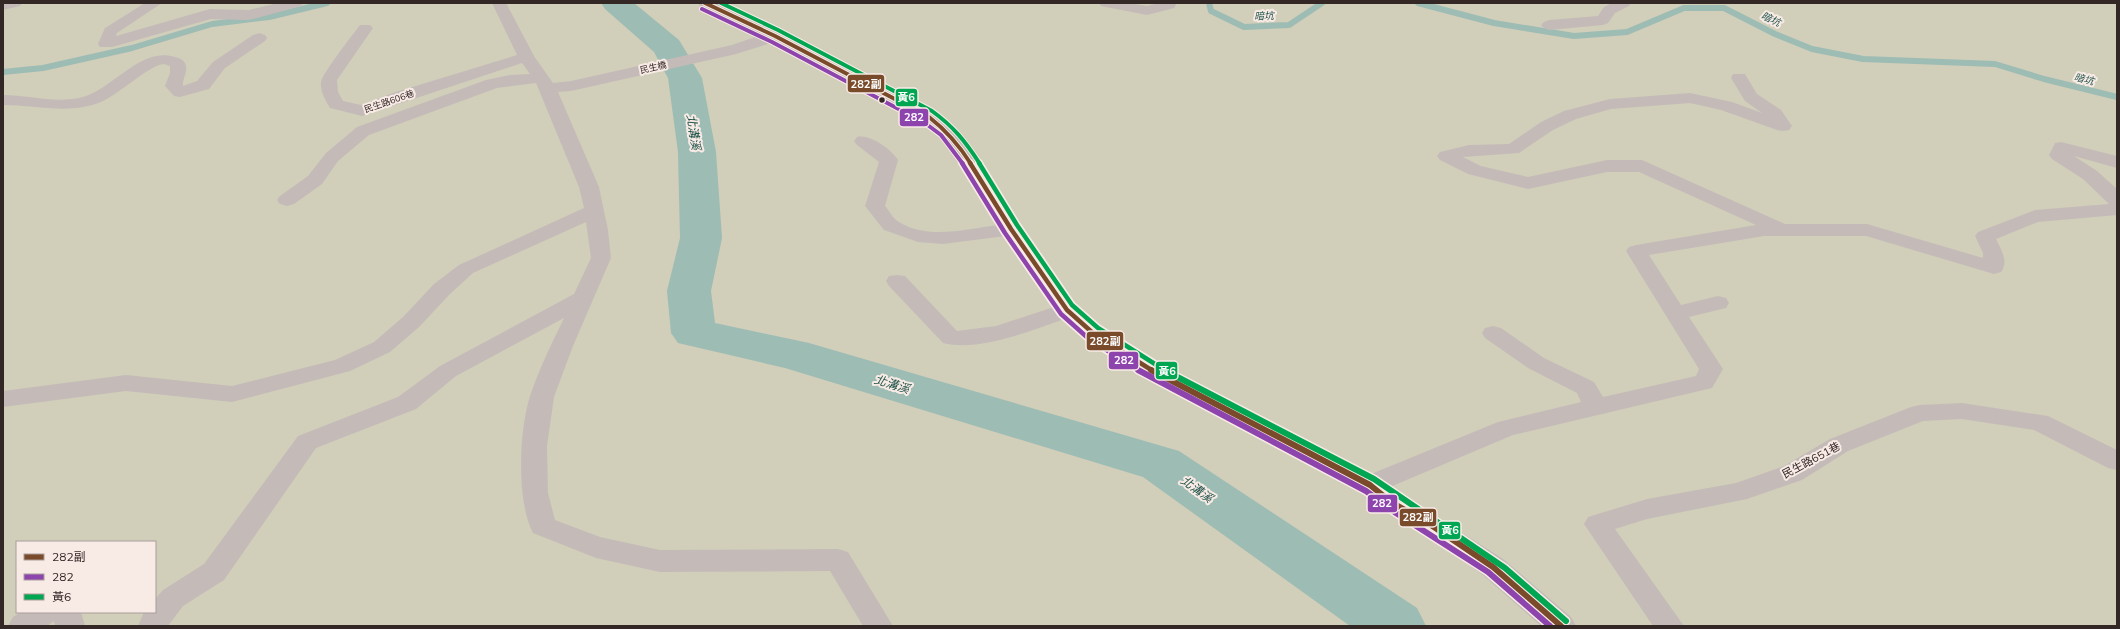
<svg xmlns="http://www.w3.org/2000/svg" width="2120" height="629" viewBox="0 0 2120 629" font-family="Mulish,'Noto Sans TC',sans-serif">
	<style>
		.green { fill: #d1ceba; fill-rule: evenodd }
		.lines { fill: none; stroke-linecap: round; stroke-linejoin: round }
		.stream { stroke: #9dbcb4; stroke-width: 6 }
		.river { fill: #9dbcb4; fill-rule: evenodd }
		.minor { fill: #c4bbb8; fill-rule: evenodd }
		.bus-1-far2-casing { stroke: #f8ebe6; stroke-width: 6 }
		.bus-1-far1-casing { stroke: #f8ebe6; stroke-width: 8 }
		.bus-1-casing { stroke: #f8ebe6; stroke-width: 9 }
		.bus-2-far2-casing { stroke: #f8ebe6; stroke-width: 6 }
		.bus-2-far1-casing { stroke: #f8ebe6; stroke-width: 8 }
		.bus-2-casing { stroke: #f8ebe6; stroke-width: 9 }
		.bus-3-far2-casing { stroke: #f8ebe6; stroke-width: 6 }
		.bus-3-far1-casing { stroke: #f8ebe6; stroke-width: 8 }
		.bus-3-casing { stroke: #f8ebe6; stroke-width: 9 }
		.bus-1-far2 { stroke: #7a4b2a; stroke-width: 4 }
		.bus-1-far1 { stroke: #7a4b2a; stroke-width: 4.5 }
		.bus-1 { stroke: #7a4b2a; stroke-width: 6 }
		.bus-2-far2 { stroke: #8e44ad; stroke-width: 4 }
		.bus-2-far1 { stroke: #8e44ad; stroke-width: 4.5 }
		.bus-2 { stroke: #8e44ad; stroke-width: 6 }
		.bus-3-far2 { stroke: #00a651; stroke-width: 4 }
		.bus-3-far1 { stroke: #00a651; stroke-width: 4.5 }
		.bus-3 { stroke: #00a651; stroke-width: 6 }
		.bus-dot { fill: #342827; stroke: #f8ebe6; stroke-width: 1.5 }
		.labels { text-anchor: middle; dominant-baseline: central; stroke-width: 4; stroke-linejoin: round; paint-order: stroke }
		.far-street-label { font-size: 9px; fill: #342827; stroke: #f8ebe6 }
		.far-water-label { font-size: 10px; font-style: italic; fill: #1f5349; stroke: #f8ebe6 }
		.street-label { font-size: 11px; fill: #342827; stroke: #f8ebe6 }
		.water-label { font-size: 12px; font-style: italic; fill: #1f5349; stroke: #f8ebe6 }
		.line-badge { stroke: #f8ebe6; stroke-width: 1.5 }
		.badge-label { font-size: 11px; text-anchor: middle; font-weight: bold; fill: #fff }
	</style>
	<rect width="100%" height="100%" fill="#ebe2df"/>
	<path class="green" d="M3,3H2117V626H3ZM17,542H155V612H17Z"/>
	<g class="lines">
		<g class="stream">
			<polyline points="1209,3 1211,11 1244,27 1289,25 1322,3"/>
			<polyline points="1418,3 1494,23 1574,36 1627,32 1684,8 1724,8 1775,34 1812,49 1863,59 1995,64 2044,79 2117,97"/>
			<polyline points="3,72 43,68 132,48 212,24 269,17 327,3"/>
		</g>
		<polygon class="river" points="601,3 634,3 679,40 702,78 716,152 722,238 711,291 715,323 809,343 1179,451 1417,608 1426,626 1350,626 1143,477 785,368 678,343 671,333 667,291 680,238 678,152 668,78 654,52 605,9"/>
		<g class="minor">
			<polygon points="3,3 22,3 20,6 3,10"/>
			<polygon points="145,3 162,3 117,33 116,36 210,9 249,10 278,3 303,3 301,6 249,20 211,19 112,47 100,47 98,44 105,28"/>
			<path d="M492,3H506L534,56L553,83L571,81L732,45L761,35L700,6L698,3H717L781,33L935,113L952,126L965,141L1020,228L1075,305L1102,329L1168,369L1371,474L1498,422L1581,402L1577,393L1528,368L1485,338L1482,333L1485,328L1493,326L1501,328L1544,358L1594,382L1603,397L1696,376L1699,369L1626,251L1629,247L1636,245L1756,225L1639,172H1607L1528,189L1468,174L1440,160L1437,156L1440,152L1469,145L1509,144L1541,122L1564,111L1610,99L1690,93L1732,102L1762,113L1745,101L1731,78L1733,74H1745L1757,94L1781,110L1792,126L1789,130L1783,131L1777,130L1721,110L1690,103L1611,109L1576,119L1553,130L1519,153L1463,157L1481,166L1528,177L1607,160H1642L1785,224H1867L1983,258V253L1975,236L1978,232L2035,210L2109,204L2083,179L2052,159L2049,155L2055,143L2061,142L2117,156V168L2074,156L2097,171L2117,189V215L2038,222L1996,239C2001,249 2009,262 2001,272L1994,274L1866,236H1764L1649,255L1681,305L1718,296L1726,298L1729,303L1726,308L1689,317L1723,369L1712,388L1513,435L1390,487L1503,559L1571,617L1576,626H1541L1483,575L1422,532L1382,509L1361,492L1152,381L1086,339L1064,319C1031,331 978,352 943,343L889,286L886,281L889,276L897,275L905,276L957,331L996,326L1054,307L1006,236L943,244L918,242L884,230L865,206L879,162L857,145L854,141L857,137C870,134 891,149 898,160L885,206C889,210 893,219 899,222C927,240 967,229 998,225L952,148L940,134L923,121L774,42L736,54L571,91L558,92L599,187L608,230L611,258L573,346L554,397L547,446L548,493L555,520L600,537L660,550L838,549L848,552L893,626H863L830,571L660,572L596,558L533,533C516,500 519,431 530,396C539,369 552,343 564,318L456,376L416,409L316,448L224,580L183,606L168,626H138L144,612H155V599L163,590L204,564L298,436L398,397L440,366L574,294L591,258L586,222L473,273L450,294L419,327L390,352L350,371L232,402L126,391L3,407V391L126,375L232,386L335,360L374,342L403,317L434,284L459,265L584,208L579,187L536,83L497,88L369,135L338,161L322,184L294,204L287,206L280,204L277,200L280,196L308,176L326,153L357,127L486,80L510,75L530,74L522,63L362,116L330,108C325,100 320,91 321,82C322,74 353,34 360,25H370L373,28L337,80L338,92L343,101L361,105L396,92L517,55Z"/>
			<polygon points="1099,3 1129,3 1147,6 1159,3 1175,3 1176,5 1174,8 1147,15 1101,6"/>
			<polygon points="1612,3 1631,3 1629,6 1615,13 1608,23 1603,25 1549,30 1544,28 1541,25 1544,22 1549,20 1598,16 1604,7"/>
			<path d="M259,33L265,35L267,38L265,41L225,68L209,89L180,97L174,96L165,86L170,73V66L164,64C149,65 120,94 101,102C69,115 36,105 3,105V95C28,95 58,104 83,97C114,88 141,46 175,57C178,58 183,59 185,63C189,71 182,79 183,86L197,81L213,62L253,35Z"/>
			<polygon points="1962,403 2048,416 2117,450 2117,470 2108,468 2034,430 1962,419 1923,421 1848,451 1802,480 1747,499 1647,519 1615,529 1684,626 1653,626 1584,524 1588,517 1647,499 1736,483 1784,466 1830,439 1911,407 1920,405"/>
			<polygon points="21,612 81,612 85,626 55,626 54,621 47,626 8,626 13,617"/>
		</g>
		<defs>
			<path id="bus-1-far2" d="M705,3L775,36L929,117C947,131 959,145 971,164"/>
			<polyline id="bus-1-far1" points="970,163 1011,229 1067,310 1094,334 1153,371"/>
			<polyline id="bus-1" points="1151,370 1370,485 1391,502 1431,525 1493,567 1561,626"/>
			<polyline id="bus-2-far2" points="702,9 772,42 925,123 941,135 963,164"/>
			<polyline id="bus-2-far1" points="962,163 1005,233 1061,314 1089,339 1140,371"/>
			<polyline id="bus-2" points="1138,370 1366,491 1396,513 1488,572 1550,626"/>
			<path id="bus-3-far2" d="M721,3L778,30L932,111C954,127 965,141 980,164"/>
			<polyline id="bus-3-far1" points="979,163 1017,225 1072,305 1098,328 1166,371"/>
			<polyline id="bus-3" points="1164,370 1374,479 1505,568 1566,621"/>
		</defs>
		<use href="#bus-1-far2" class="bus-1-far2-casing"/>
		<use href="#bus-1-far1" class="bus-1-far1-casing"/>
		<use href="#bus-1" class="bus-1-casing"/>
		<use href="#bus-2-far2" class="bus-2-far2-casing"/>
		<use href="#bus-2-far1" class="bus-2-far1-casing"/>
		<use href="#bus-2" class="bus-2-casing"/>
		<use href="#bus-3-far2" class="bus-3-far2-casing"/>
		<use href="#bus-3-far1" class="bus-3-far1-casing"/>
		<use href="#bus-3" class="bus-3-casing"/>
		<use href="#bus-1-far2" class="bus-1-far2"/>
		<use href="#bus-1-far1" class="bus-1-far1"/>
		<use href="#bus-1" class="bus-1"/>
		<use href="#bus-2-far2" class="bus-2-far2"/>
		<use href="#bus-2-far1" class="bus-2-far1"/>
		<use href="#bus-2" class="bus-2"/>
		<use href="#bus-3-far2" class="bus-3-far2"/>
		<use href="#bus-3-far1" class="bus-3-far1"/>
		<use href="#bus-3" class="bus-3"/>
	</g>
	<circle class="bus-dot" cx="882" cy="100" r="3.5"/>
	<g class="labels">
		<g class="far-street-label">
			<text transform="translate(653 67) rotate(-13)">民生橋</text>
			<text transform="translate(389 101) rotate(-19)">民生路606巷</text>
		</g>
		<g class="far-water-label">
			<text transform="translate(1264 16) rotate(-2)">暗坑</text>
			<text transform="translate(1771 19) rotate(25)">暗坑</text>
			<text transform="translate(2084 79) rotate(14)">暗坑</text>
		</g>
		<g class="street-label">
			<text transform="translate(1811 460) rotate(-28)">民生路651巷</text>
		</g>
		<g class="water-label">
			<text transform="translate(694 132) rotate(81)">北溝溪</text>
			<text transform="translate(892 384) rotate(17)">北溝溪</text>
			<text transform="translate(1197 489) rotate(35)">北溝溪</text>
		</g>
	</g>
	<g class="line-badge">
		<rect x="847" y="74" width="38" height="19" rx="4" fill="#7a4b2a"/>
		<rect x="895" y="88" width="23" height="19" rx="4" fill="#00a651"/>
		<rect x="899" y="108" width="30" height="19" rx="4" fill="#8e44ad"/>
		<rect x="1086" y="331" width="38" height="20" rx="4" fill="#7a4b2a"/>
		<rect x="1108" y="351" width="31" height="19" rx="4" fill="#8e44ad"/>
		<rect x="1155" y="361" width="23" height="19" rx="4" fill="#00a651"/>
		<rect x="1367" y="494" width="31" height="19" rx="4" fill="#8e44ad"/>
		<rect x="1399" y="508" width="38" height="19" rx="4" fill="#7a4b2a"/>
		<rect x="1438" y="521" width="23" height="19" rx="4" fill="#00a651"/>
	</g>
	<g class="badge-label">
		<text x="866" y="88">282副</text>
		<text x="906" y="101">黃6</text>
		<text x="914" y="121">282</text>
		<text x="1105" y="345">282副</text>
		<text x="1124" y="364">282</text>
		<text x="1167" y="375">黃6</text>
		<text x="1382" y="507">282</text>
		<text x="1418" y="521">282副</text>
		<text x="1450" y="534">黃6</text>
	</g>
	<rect width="2120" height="629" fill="none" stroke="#342827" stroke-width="8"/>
	<rect x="16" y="541" width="140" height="72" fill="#f8ebe6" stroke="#aa9d9a"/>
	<rect x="24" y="554" width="20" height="6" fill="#7a4b2a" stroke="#aa9d9a"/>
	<text x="52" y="561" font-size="12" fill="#342827">282副</text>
	<rect x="24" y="574" width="20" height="6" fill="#8e44ad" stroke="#aa9d9a"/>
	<text x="52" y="581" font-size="12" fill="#342827">282</text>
	<rect x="24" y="594" width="20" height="6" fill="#00a651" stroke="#aa9d9a"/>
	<text x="52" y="601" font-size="12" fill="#342827">黃6</text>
</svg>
